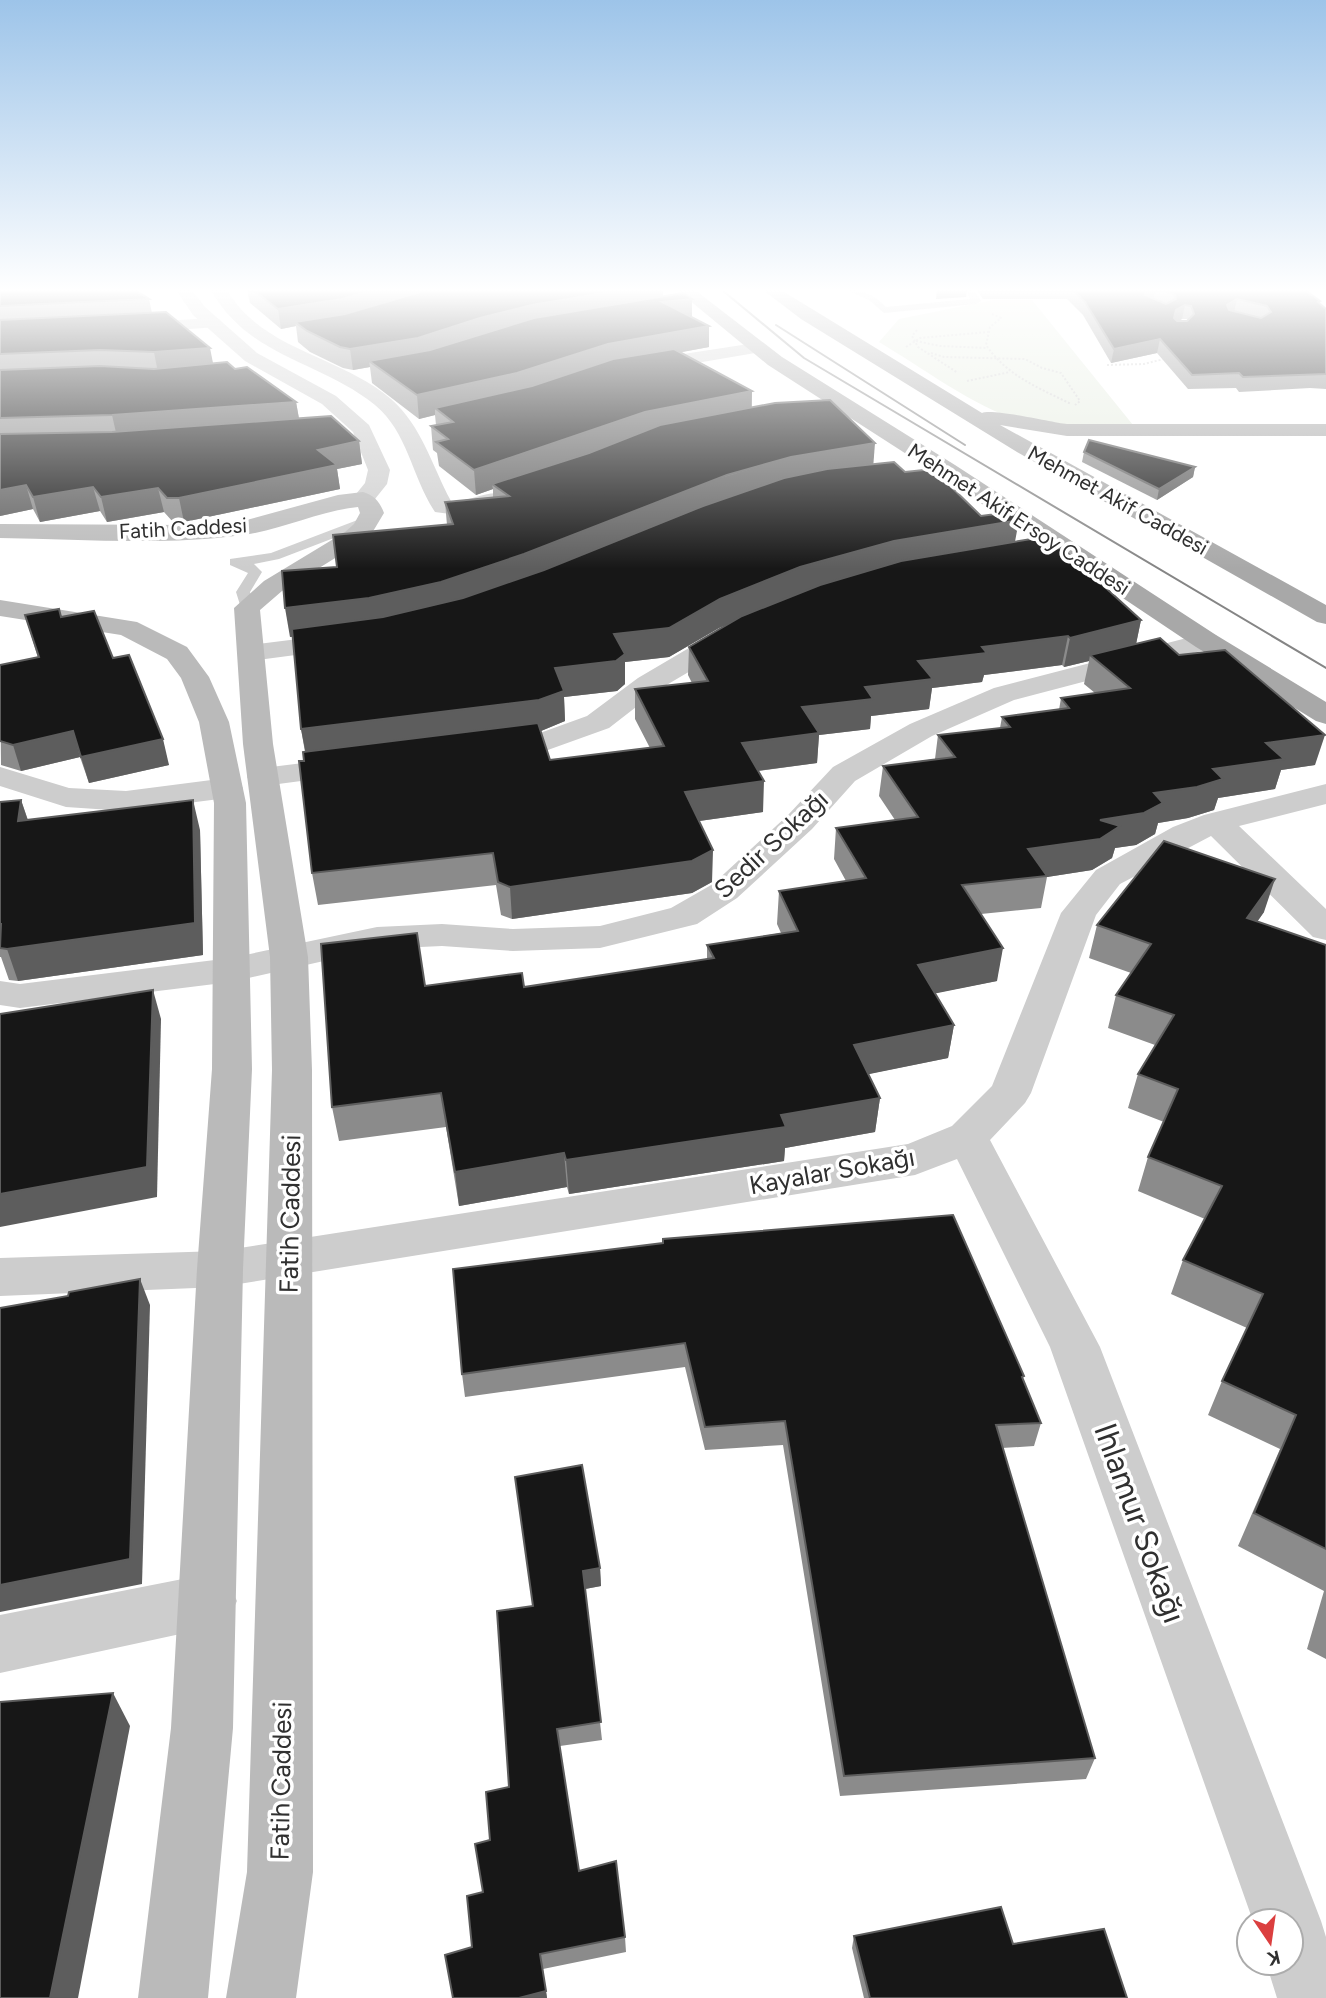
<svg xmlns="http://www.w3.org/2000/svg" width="1326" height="1998" viewBox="0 0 1326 1998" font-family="Figtree,sans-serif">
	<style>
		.green { fill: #e5ecdf }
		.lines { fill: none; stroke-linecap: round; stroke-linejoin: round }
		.path { stroke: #cdcdcd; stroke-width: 2; stroke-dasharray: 2 2; stroke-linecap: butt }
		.service { fill: #cdcdcd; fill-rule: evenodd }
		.minor { fill: #cdcdcd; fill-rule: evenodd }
		.tertiary { fill: #cdcdcd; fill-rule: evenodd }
		.secondary { fill: #bababa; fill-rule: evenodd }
		.primary { fill: #a8a8a8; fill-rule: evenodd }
		.tram { stroke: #858585; stroke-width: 2 }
		.wall { fill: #8b8b8b; fill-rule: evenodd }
		.shaded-wall { fill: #5d5d5d }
		.building { fill: #171717; stroke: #5d5d5d; stroke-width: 2; fill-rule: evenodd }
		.labels { text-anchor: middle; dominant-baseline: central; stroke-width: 7; stroke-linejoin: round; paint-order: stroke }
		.far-street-label { font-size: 21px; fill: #303030; stroke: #fff }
		.street-label { font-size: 26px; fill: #303030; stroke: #fff }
		.near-street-label { font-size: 32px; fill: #303030; stroke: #fff }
	</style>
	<rect width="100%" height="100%" fill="#fff"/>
	<path class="green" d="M994,300H1032L1133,425C1096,425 1057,428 1020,420C979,410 918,365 879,342L899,319Z"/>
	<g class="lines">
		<g class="path">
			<path d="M992,314L1001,318L990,327L986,345C1007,376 1039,388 1071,404"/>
			<polyline points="917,330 912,336 918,347 958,373"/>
			<polyline points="916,341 940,346 987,348"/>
			<polyline points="906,347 920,338 988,332"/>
			<polyline points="931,353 944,357 1025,359 1042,368 1061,373 1080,401 1075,405"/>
			<polyline points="1107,365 1144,364 1168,358"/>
			<polyline points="967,381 1010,372"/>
		</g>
		<g class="service">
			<path d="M847,290C864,290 874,295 886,307L970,299L966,290H974L981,301L976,304L884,313L869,300Z"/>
			<polygon points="368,516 373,517 373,523 279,559 254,564 262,572 250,592 254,608 252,611 242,611 236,592 248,573 230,565 230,559 271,553"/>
		</g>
		<g class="minor">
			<path d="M211,290H227C263,351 340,355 391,399C422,426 432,466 451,501C470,502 486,490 504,494L507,499L504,504L465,516L435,512C412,478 408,432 375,405C319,360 249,358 211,290Z"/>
			<polygon points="213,318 219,319 222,323 219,327 128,333 119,328 128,323"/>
			<polygon points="755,343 761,344 764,348 761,352 638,373 629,367 638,361"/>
			<polygon points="733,626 743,628 747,634 743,640 658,690 609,728 545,751 494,757 483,754 479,748 483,742 540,733 587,716 638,678 723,628"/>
			<polygon points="346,633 356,635 360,641 356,647 251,661 241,659 237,653 241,647 251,645"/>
			<polygon points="1206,633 1216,635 1220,641 1216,647 1014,700 932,736 855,781 812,829 737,898 697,924 600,948 513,951 442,946 377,949 231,982 20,1008 0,1005 0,981 20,984 231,958 377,927 442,924 513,929 600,926 671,908 713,884 788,815 833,767 910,724 994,688"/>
			<polygon points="351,757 362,759 367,766 362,773 263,786 252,784 247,777 252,770 263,768"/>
			<polygon points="0,767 69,788 126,791 227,778 238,781 243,788 238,795 227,798 126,811 66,807 0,786"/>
			<polygon points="1326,784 1326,804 1239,826 1326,909 1326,940 1313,937 1211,836 1120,884 1096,915 1031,1093 1025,1103 990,1140 1100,1347 1321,1921 1326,1937 1326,1998 1277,1998 1266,1963 1291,1963 1291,1921 1253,1921 1050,1347 957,1159 915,1175 220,1287 0,1296 0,1258 220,1251 908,1144 952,1126 992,1086 1061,913 1096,870 1173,827 1204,815"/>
			<polygon points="208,1574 228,1582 237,1601 228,1620 208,1628 0,1673 0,1615"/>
		</g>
		<polygon class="tertiary" points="176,290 192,290 205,307 257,353 336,396 369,425 390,470 387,484 371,504 355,504 352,499 365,483 368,470 353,432 322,404 245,361 193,315"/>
		<g class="secondary">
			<path d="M363,492C374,495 380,502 384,513L372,533L361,542L282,591L260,610L273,744L308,957L312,1070L313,1872L296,1998H226L247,1872L272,1070L270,957L243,744L234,608L264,581L345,532L354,524L360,513L358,507C318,511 282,530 243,535C163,546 80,539 0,538V524L185,525L243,521L338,495Z"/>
			<polygon points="0,600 137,622 187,647 209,677 229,722 246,803 252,1069 243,1269 233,1728 208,1998 138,1998 171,1728 197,1269 212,1069 214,803 199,722 181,678 167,659 121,635 0,616"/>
		</g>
		<g class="primary">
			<polygon points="677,290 695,290 782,357 955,465 1216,635 1326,702 1326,724 1316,721 1196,647 939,475 768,365"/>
			<path d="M763,290H781L982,413C991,408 1051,422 1067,424H1326V436H1067L1000,425L1326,605V624L1317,622L1017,452L801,319Z"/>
		</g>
		<g class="tram">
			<polyline points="722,290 804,358 1326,668"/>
			<polyline points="776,325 965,445"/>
		</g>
	</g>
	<g class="wall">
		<polygon points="0,290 149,299 152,313 213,363 235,369 296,402 299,418 359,441 362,464 337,469 340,489 184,522 173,522 164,512 107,522 100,511 40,522 33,509 0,516"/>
		<path d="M247,290H663V296L692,317L709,326V347L681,352L752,391V407L873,464L905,472L981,516L1015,541L1049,549L1141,620L1136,644L1179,655L1315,765L1281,770L1275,789L1218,798L1214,810L1188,818L1158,823L1155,834L1136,845L1115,848L1112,858L1092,870L1047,877L1041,908L981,914L997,981L935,993L954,1025L948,1058L868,1074L880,1098L875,1132L785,1148L784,1161L569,1194L567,1187L459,1206L446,1127L339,1141L332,1107L425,986L524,987L707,959V945L781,933L777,924L779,891L846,881L834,859L836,828L895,820L879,796L883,766L935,759L938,735L1000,728L1002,717L1059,710L1061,698L1095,693L1084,684L1089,661L1064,667L1062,665L984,675L982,682L932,688L929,709L871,716L870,729L819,735L817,763L758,771L763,812L699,821L712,882L692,893L512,919L501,915L496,885L318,905L312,873L304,761L305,752L301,729L293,637H290L337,567L447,525L445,502L493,497V489L476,495L439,466L437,453L433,450L431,426L436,425L435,415L419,419L372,383L370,367L353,370L343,368L310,352L298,342L296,326L281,329L250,303ZM729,623L689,647L688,675L692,683L635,689V719L650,748L550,760L541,731L565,721L564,697L617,691L625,684V662L669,657L719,628Z"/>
		<path d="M977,290H1305L1320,301V303L1326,309V389L1310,388L1239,392L1236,388L1188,389L1157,353L1111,363L1083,315L1067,299H983ZM1182,319H1189L1187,321H1178Z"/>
		<polygon points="1084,452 1195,467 1193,477 1157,500 1082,462"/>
		<polygon points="25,615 61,617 113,658 169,765 89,783 80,757 21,771 1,765 0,665 38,658"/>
		<polygon points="21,800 28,820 200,830 203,955 18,981 9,980 1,957 0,957 0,802"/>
		<polygon points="1264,912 1257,922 1326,945 1326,1659 1307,1649 1324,1591 1238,1546 1280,1449 1208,1415 1222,1381 1247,1328 1171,1294 1183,1260 1205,1219 1138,1191 1148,1157 1164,1122 1128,1108 1138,1074 1155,1045 1108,1028 1116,995 1131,973 1089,958 1097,925"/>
		<polygon points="453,1269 1023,1380 1041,1423 1034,1446 1002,1448 1095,1758 1086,1779 840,1796 783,1445 705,1450 685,1367 465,1397 462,1374"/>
		<polygon points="600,1568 601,1586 585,1589 602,1740 560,1746 579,1871 625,1937 626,1952 543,1969 547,1998 453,1998 472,1947 483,1892 509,1787 533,1606"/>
		<polygon points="854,1936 1013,1944 1127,1998 864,1998 852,1948"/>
	</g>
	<g class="shaded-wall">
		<polygon points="374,290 439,290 344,318 295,322 296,326 281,329 278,309"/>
		<polygon points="622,290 663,290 663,302 420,358 369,361 370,367 353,370 350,349 532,305"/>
		<polygon points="937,290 967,290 966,297 936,299"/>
		<polygon points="1151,290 1155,290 1153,301 1144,305 1146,292"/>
		<polygon points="692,299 692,319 662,302"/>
		<polygon points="1237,299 1234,312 1223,318 1227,305"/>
		<polygon points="1185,305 1182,319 1173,324 1176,310"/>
		<polygon points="709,326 709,347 608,366 518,395 435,408 435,415 419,419 417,395 608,344"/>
		<polygon points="1160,339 1157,353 1111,363 1114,349"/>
		<polygon points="210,348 214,368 158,373 154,352"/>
		<polygon points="752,391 751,414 492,484 493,489 476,495 474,470 645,412"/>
		<polygon points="296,402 300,425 117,437 112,415"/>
		<polygon points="359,441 362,464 337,469 340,489 184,522 179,498 318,450"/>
		<polygon points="875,443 873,469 526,582 373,627 290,637 285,608 791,457"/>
		<polygon points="1195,467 1193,477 1157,500 1159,489"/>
		<polygon points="26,485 33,509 0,516 0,490"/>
		<polygon points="93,487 100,511 40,522 33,497"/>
		<polygon points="158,488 164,512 107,522 101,497"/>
		<polygon points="1019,520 1014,547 798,595 719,628 669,657 625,662 625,684 617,691 564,697 565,721 541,731 307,760 301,729 555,668 614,634 720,599 800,567 894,541"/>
		<polygon points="1141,620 1135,649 1090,655 1089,661 1064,667 1070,638"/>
		<polygon points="1068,636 1062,665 984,675 982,682 932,688 929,709 871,716 870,729 819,735 817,763 741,773 742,743 802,707 865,687 918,661 982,647"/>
		<polygon points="73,731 80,757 21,771 13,745"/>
		<polygon points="1325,735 1315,765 1281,770 1275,789 1218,798 1214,810 1188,818 1158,823 1155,834 1136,845 1115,848 1112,858 1092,870 1047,877 1047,876 1028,849 1100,820 1154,793 1266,743"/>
		<polygon points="163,739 169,765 89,783 81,757"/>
		<polygon points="764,781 763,812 685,823 685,792"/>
		<polygon points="21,800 31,830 18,821"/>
		<polygon points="193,800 200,830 203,955 18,981 7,949 0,948 0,924"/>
		<polygon points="713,850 712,882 692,893 512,919 510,887"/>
		<polygon points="1275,879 1264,912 1236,951 1247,918"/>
		<polygon points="1003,948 997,981 913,998 918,965"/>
		<polygon points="153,990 161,1019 157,1197 0,1227 0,1194"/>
		<polygon points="954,1025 948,1058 850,1078 854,1045"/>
		<polygon points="880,1098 875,1132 785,1148 784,1161 569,1194 566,1160 781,1115"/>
		<polygon points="564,1153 567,1187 459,1206 455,1172"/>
		<polygon points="140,1279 150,1305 142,1584 0,1612 0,1585"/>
		<polygon points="600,1568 601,1586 585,1589 583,1571"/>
		<polygon points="113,1693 130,1726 78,1998 50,1998"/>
		<polygon points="540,1954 547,1998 519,1998"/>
	</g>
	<g class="building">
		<polygon points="0,290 135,290 149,299 0,306"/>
		<polygon points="253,290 374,290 342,299 278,309"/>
		<polygon points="427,290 622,290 532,305 480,318 418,338 350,349 340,347 307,331 295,322 345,314"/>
		<path d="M1073,290H1151L1146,292L1145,295L1166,304L1176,299L1175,295L1161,290H1305L1320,301L1318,302L1326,309V374L1243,377L1239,373L1192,375L1160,339L1114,349L1085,302ZM1237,299L1267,306L1271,312L1261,318L1229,310L1227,305ZM1185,305L1191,306L1194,314L1187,321H1177L1174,318L1176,310Z"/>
		<polygon points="683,293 692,299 662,302 709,326 608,344 517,373 417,395 369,361 430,350 534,318"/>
		<polygon points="166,312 210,348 154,352 100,350 0,354 0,320"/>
		<polygon points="674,349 752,391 645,412 474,470 436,442 448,439 431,426 453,422 435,408 532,386 613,359"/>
		<polygon points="227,362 235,369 247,367 296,402 112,415 0,418 0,370 100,366 154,369"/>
		<polygon points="830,400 875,443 791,457 727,475 524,554 441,582 369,598 285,608 282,571 337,567 333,535 453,524 445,502 509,496 492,484 589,453 660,425 775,403"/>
		<polygon points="331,416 359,441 318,450 337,465 179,498 167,498 158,488 101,497 93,487 33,497 26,485 0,490 0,434 112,432"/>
		<polygon points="1089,440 1195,467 1159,489 1084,452"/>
		<polygon points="894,462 905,472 933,469 981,516 1011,512 1019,520 894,541 800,567 720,599 669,628 614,634 625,654 616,661 555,668 564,691 539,700 301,729 292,629 383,617 463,598 544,570 703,506 784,478 827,469"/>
		<polygon points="1037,538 1049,549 1062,548 1141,620 1070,638 1068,636 982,647 987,653 918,661 933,679 865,687 873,699 802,707 819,733 742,743 764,781 685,792 713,850 692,861 510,887 498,882 493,853 312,873 299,761 304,761 303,752 538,723 550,760 664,746 635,689 708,681 689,647 742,616 820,585 901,561"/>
		<polygon points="59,609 61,617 94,611 113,658 129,655 163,739 81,757 73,731 13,745 0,741 0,665 39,657 25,615"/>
		<polygon points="1160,638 1179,655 1225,650 1325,735 1266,743 1284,759 1213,769 1223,779 1197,787 1154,793 1163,803 1144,813 1100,820 1120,826 1100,839 1028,849 1047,876 962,885 1003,948 918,965 954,1025 854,1045 880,1098 781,1115 786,1127 566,1160 564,1153 455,1172 441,1093 332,1107 321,944 417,933 425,986 522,973 524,987 714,958 707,945 798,931 779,891 866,878 836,828 918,817 883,766 955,757 938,735 1010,727 1002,717 1069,708 1061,698 1130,688 1090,655"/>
		<polygon points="21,800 18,821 193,800 195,923 7,949 0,948 1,924 0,924 0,802"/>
		<polygon points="1164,841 1275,879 1247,918 1326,945 1326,1549 1254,1513 1296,1415 1222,1381 1263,1294 1183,1260 1222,1186 1148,1157 1178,1089 1138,1074 1174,1015 1116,995 1151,944 1097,925"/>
		<polygon points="153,990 147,1167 0,1194 0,1014"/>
		<polygon points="953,1215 1024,1376 1022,1377 1041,1423 996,1425 1095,1758 844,1776 785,1421 705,1427 685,1343 462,1374 453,1269 663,1243 663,1239"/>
		<polygon points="140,1279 130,1559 0,1585 0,1308 68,1296 69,1292"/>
		<polygon points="582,1465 600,1568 583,1571 601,1722 557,1729 579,1871 616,1861 625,1937 540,1954 546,1991 519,1998 453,1998 445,1955 472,1947 467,1896 483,1892 475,1844 490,1840 486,1792 509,1787 497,1611 533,1606 515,1477"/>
		<polygon points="113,1693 50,1998 0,1998 0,1702"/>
		<polygon points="1001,1907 1013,1944 1104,1929 1127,1998 870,1998 854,1936"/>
	</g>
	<linearGradient id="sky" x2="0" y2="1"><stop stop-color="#9dc4e9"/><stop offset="0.51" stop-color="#fff"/><stop offset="1" stop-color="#fff" stop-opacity="0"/></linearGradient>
	<rect width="1326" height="569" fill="url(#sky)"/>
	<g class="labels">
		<g class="far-street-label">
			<text transform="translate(1118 500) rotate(29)">Mehmet Akif Caddesi</text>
			<text transform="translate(1019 519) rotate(33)">Mehmet Akif Ersoy Caddesi</text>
			<text transform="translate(183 528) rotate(-3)">Fatih Caddesi</text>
		</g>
		<g class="street-label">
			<text transform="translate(771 844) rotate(-43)">Sedir Sokağı</text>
			<text transform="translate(832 1171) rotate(-10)">Kayalar Sokağı</text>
			<text transform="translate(290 1214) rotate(-89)">Fatih Caddesi</text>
			<text transform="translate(281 1781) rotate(-89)">Fatih Caddesi</text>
		</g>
		<g class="near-street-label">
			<text transform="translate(1140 1523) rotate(70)">Ihlamur Sokağı</text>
		</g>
	</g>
	<g transform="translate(1270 1942) rotate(167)"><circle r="33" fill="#ffffff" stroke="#acacac" stroke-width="2"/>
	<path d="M0-5L12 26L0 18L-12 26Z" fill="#db3f3f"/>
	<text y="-10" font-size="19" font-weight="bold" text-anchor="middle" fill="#303030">K</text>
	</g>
</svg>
